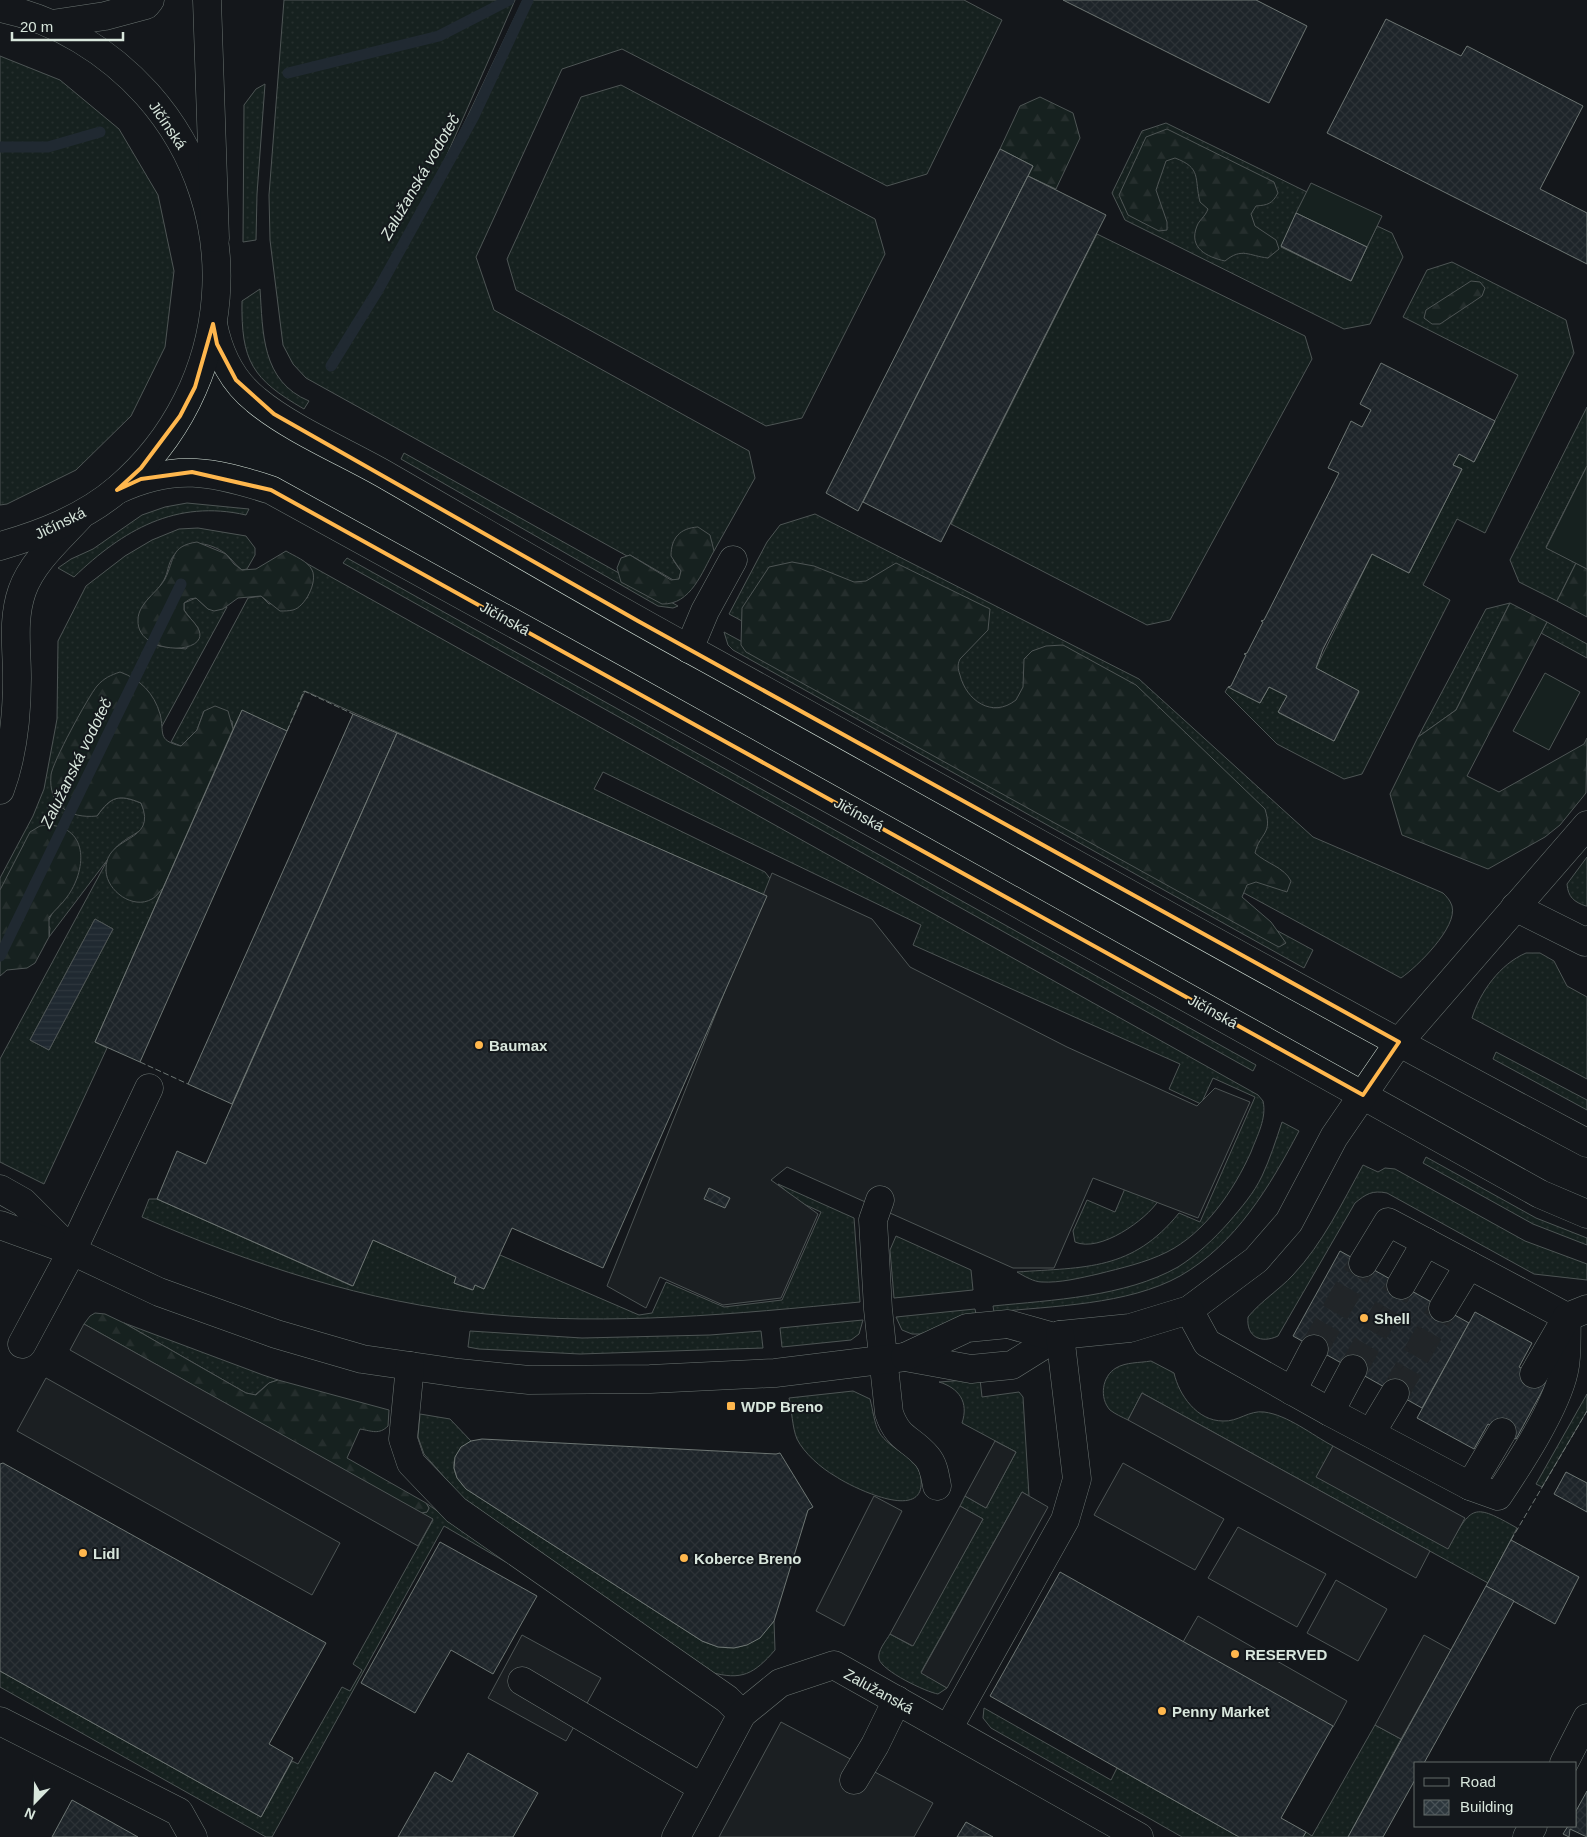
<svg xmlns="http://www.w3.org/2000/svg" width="1587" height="1837" viewBox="0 0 1587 1837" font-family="Helvetica,sans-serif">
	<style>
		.grass { fill: url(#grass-dots); stroke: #939e99; fill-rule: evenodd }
		.forest { fill: url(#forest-firs); stroke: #939e99 }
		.pitch { fill: #1a2d24; stroke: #939e99 }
		.parking { fill: #24282b; stroke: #939e99 }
		.water { fill: url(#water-rules); stroke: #939e99 }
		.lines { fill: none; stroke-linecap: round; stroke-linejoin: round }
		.stream { stroke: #2f3f4d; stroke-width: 11 }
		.building { fill: url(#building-cross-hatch); stroke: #d8e6dc }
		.minor-tunnel { stroke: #313739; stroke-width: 28; stroke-dasharray: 28 14; stroke-linecap: butt }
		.minor-casing { stroke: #d8e6dc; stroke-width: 29 }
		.major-casing { stroke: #d8e6dc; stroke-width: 29 }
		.highway-casing { stroke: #d8e6dc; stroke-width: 29 }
		.minor { stroke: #14181c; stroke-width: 28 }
		.major { stroke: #14181c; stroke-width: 28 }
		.highway { stroke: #14181c; stroke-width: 28 }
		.fence { stroke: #d8e6dc; stroke-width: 1; stroke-dasharray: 6 2.5; stroke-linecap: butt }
		.marked { fill: none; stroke: #ffb74d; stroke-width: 4; stroke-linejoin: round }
		.poi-dot { fill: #ffb74d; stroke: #14181c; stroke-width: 2 }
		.labels { text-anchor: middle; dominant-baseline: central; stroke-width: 4; stroke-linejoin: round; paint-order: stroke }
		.street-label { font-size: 15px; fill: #d8e6dc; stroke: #14181c }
		.poi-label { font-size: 15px; font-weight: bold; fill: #d8e6dc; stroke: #14181c; text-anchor: start }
		.water-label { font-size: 16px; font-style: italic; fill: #d8e6dc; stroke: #14181c }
	</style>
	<defs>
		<pattern id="grass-dots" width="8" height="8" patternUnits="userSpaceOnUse" patternTransform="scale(1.25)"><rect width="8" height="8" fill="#1a2d24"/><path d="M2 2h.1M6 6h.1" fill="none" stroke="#3b4b43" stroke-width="1.8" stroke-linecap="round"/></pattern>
		<pattern id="forest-firs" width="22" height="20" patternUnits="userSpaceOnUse" patternTransform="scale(1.25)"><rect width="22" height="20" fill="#1a2d24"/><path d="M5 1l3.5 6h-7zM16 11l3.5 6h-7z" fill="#3b4b43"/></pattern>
		<pattern id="water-rules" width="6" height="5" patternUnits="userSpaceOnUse" patternTransform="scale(1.25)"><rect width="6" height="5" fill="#2f3f4d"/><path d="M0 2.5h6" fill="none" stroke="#4c5b66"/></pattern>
		<pattern id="building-cross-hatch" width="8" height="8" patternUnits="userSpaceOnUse" patternTransform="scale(1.25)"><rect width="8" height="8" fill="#2c363c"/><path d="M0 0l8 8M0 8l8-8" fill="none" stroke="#4a5358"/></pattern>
	</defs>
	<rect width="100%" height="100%" fill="#14181c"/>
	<g class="grass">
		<polygon points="284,0 515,0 421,214 523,0 964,0 1002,20 927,174 887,186 622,49 562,69 476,257 494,310 749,451 755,478 714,551 673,560 681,571 679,579 675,581 630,555 627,556 306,378 293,364 283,345 270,240 269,195"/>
		<polygon points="0,56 60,80 119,129 158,195 174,271 165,347 131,416 76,470 7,504 0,505"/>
		<polygon points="265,84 257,194 256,240 243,242 244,105 256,89"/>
		<polygon points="621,85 875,219 885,254 802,418 766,426 516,290 507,259 581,97"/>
		<polygon points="1166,123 1307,192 1281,247 1351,281 1377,226 1392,233 1403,257 1370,324 1344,329 1125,220 1112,193 1142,131"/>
		<polygon points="1097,234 1305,336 1312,359 1170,620 1147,625 951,524"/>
		<polygon points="1452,262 1566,320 1574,353 1485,533 1457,519 1423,585 1450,600 1362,774 1344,779 1277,744 1225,692 1228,687 1260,703 1269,687 1287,696 1279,713 1334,741 1359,692 1316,668 1372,554 1409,573 1462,469 1453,465 1459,454 1474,462 1518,375 1403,317 1427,270"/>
		<path d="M260,289C263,332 261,381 309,401L304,409C252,379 241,361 242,301Z"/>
		<polygon points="1587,407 1587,466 1546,547 1576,563 1557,601 1519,582 1510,560"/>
		<polygon points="404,453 678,606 673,608 658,606 401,459"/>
		<path d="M187,503L249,509L246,515C176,499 123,530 74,577L58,568L71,559L93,549L142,515L165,507Z"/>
		<path d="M815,514L1139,679L1313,837L1443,893C1447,897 1450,900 1452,906C1458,927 1417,967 1401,978L729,614L767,542L780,525Z"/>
		<path d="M198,528L246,536L255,548V555L247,569L242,570C235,565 232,559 226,554C209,541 184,538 172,558C168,564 168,573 164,580C159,589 151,596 144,604L146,638L159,646L186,649L198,628L184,610V603L196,598L208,609L227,607L161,728L160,714L97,816C112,796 118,794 141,803C153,831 139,829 121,843C111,850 109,860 106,871L151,899L163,888L95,1042L107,1048L44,1184L0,1162V1059L108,859L49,937L50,928L47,923L53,912L0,890V878L33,816L44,789L57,719L58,641L86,586L125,556L152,540L179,529ZM95,919L113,929L49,1050L30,1040Z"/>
		<polygon points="347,558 1256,1065 1253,1071 343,563"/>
		<path d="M306,563L1258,1095L1263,1101C1267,1118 1257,1136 1251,1152C1234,1190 1205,1233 1167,1252C1145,1263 1121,1268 1098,1274C1080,1278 1060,1283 1042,1282C1034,1282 1024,1276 1017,1272C1086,1267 1132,1271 1179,1213L1200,1222L1255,1097L1213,1078L1201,1104L1169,1089L1180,1064L913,945L921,925L603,772L594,789L765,872L772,881V899L305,691L287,731L242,711L233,729L232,721L204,711L197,730L181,746L171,742L248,598L261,596L269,604L307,598C312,584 317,574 306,563Z"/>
		<polygon points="1510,603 1456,710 1418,737 1486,609"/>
		<polygon points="1547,622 1587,644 1587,658 1541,633"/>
		<polygon points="724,632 1313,950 1304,968 733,650 728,645"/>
		<path d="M1587,857V906H1586C1574,902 1568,897 1567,884Z"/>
		<path d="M1526,953H1540L1554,961L1567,986L1587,997V1079L1472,1018C1480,992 1500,964 1526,953Z"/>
		<polygon points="1496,1052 1587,1100 1587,1110 1493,1059"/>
		<path d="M1282,1122L1299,1131C1270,1186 1236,1244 1180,1276C1128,1305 1052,1306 994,1312L993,1306C1052,1300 1125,1297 1178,1267C1197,1255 1214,1239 1229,1222C1241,1208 1254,1193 1262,1176C1270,1159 1276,1140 1282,1122Z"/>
		<polygon points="1426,1157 1536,1218 1587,1238 1587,1245 1533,1224 1423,1163"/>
		<path d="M1363,1165L1378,1172L1385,1168L1395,1169L1525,1241L1587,1264V1280L1534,1274L1387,1193C1372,1190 1366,1194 1355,1203L1278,1336C1261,1344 1246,1337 1248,1317C1261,1301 1279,1290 1293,1275C1323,1243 1342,1203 1363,1165Z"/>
		<path d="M778,1184L854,1218L860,1302C735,1314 612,1326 486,1314C367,1303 251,1264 142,1217L149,1199H157L352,1286L373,1240L456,1277L454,1283L472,1290L475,1285L484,1289L500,1255L639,1315L652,1313L666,1282L724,1307L782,1300L821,1212L797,1201Z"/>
		<path d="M1126,1186L1159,1200C1146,1220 1100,1253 1075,1242L1073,1231L1087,1200L1115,1212Z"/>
		<polygon points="896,1236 971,1270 973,1290 894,1298 890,1250"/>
		<polygon points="975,1309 976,1314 924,1334 912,1334 902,1330 896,1317"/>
		<polygon points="863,1320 859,1334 851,1340 782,1347 780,1328"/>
		<polygon points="124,1323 263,1375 278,1380 269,1383 255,1395 246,1393"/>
		<polygon points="470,1331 582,1338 710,1335 761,1331 763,1348 580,1354 479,1349 468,1347"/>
		<path d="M1151,1361L1174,1373C1179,1395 1197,1421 1223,1421C1238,1422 1249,1410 1264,1412C1288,1415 1312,1435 1333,1446L1317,1477L1448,1548C1472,1505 1473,1503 1517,1528L1488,1583L1142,1393L1128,1420C1122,1417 1115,1414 1110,1410C1099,1398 1102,1376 1116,1368C1126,1362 1139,1363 1151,1361Z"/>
		<path d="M980,1379L982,1397L1019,1392L1023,1397L1029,1496L1022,1492L921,1672L947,1688L938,1694C926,1692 882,1671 879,1659C877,1651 886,1641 890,1634L912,1646L983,1519L960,1506L965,1496L986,1508L1016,1452L962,1423C969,1402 959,1388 939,1382Z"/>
		<path d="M853,1391L870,1399C873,1410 874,1423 879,1432C890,1451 919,1456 921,1479C926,1524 851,1487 835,1476C821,1468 804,1453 797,1439C792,1427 792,1410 789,1398Z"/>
		<polygon points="1587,1394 1587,1411 1542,1487 1536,1484"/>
		<path d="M420,1414L450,1419L471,1441C449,1455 449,1471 466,1489L702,1641C735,1655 752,1647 774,1621L775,1650C754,1674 742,1681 710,1672L465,1501L424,1454L418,1437Z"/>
		<polygon points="426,1503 528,1575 444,1526 272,1837 266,1837 0,1687 0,1671 261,1817 292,1761 298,1764 342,1687 350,1691 362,1670 353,1664 433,1520 421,1513 427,1512 429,1508"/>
		<polygon points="984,1708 1111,1780 1117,1768 1239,1837 1182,1837 991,1728 983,1718"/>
		<polygon points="1375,1725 1401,1739 1348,1837 1303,1837 1306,1832 1312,1836"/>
	</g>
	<g class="forest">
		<polygon points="1040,97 1073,113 1080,138 1056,189 1028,176 1033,166 1000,149 1020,106"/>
		<path d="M1167,129L1274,182L1278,193C1272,204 1268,205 1256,206L1251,214L1255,226L1276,240L1279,249L1268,258C1249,256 1242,247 1225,261C1207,257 1188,248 1197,226C1199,220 1205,217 1208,209L1200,202C1194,178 1202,168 1175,158L1166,161L1156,190L1167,222V230L1159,231L1128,215L1119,195L1146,137Z"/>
		<polygon points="1471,281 1480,282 1485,288 1482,296 1440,324 1432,324 1424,318 1426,310"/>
		<path d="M698,527L710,535L714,551C702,572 691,605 662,604L621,582L617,568L621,558L630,555L671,580L679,579L681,571L671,556C671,538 680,528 698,527Z"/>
		<path d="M197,542L226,554L234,564L242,570L256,569L286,551C294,556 308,561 312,570C318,582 305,607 293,610C289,611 284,611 280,611L261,596L238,598L223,609L214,611L208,609L196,598L190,599L184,603V610C187,616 194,621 198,628C213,656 136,656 138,620C138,603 158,592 165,579C175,559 170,546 197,542Z"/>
		<path d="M792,562L814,566L854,582L866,581L896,563L990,609L988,630L960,659C957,665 958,669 960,675C966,700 992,719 1016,700L1023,687L1024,659L1032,651L1046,646L1063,645L1136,685L1265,809C1273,835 1260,832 1255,853C1267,864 1284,867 1291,881L1287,892L1256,882L1247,885L1242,897L1271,922L1286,943L1279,947L1275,945L746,652L741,645L742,608L769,567Z"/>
		<polygon points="1576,563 1587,569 1587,617 1557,601"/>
		<polygon points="1510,603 1547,622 1467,776 1499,792 1584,744 1587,738 1586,793 1560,825 1545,837 1488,869 1402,835 1390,794 1418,737 1456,710"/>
		<path d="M120,672C140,679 154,693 160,714C165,733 156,740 181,746L197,730L204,711L215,706L228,711L233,729L163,888C160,891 156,897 152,899C133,910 107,891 106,871C104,833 159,845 141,803C119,794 111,796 97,816C69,819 48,805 51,775C52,763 88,697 97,686C104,678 111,675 120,672Z"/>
		<path d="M49,825C90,828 86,871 67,897C62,904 55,910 49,917V937L35,963L27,968L7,970L0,976V890L30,832L40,826Z"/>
		<path d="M95,1313L105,1314L124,1323L246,1393L256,1395L269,1383L278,1380L389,1410L388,1426C379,1435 372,1431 360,1429L347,1458L426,1503L429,1508L427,1512L421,1513L84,1324L90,1316Z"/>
	</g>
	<g class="pitch">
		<polygon points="1311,183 1382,216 1367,247 1296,213"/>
		<polygon points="1587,466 1587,569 1546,548"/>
		<polygon points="1545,673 1580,692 1549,750 1513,731"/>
	</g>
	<g class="parking">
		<polygon points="772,873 872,919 910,967 1067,1047 1197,1106 1215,1088 1250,1102 1198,1218 1093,1178 1054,1268 1013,1268 787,1167 771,1180 818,1214 781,1298 723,1305 660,1277 646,1308 607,1286"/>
		<polygon points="84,1324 433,1519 418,1546 70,1350"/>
		<polygon points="46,1378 340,1543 312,1595 17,1431"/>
		<polygon points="1142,1393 1430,1551 1416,1578 1128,1420"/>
		<polygon points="995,1441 1016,1452 986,1508 965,1496"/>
		<polygon points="1333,1446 1465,1518 1448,1549 1316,1477"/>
		<polygon points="1123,1463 1224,1519 1195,1570 1094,1515"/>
		<polygon points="1022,1492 1048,1507 947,1688 921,1673"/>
		<polygon points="874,1496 902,1511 844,1626 816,1611"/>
		<polygon points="960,1506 983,1519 913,1646 890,1634"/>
		<polygon points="1238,1527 1326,1574 1297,1627 1208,1578"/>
		<polygon points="1336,1580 1387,1609 1358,1661 1307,1633"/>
		<polygon points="1198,1616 1347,1701 1333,1727 1183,1642"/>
		<polygon points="522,1635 601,1678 566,1741 488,1698"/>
		<polygon points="1424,1635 1451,1650 1401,1739 1375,1725"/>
		<polygon points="781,1722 933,1803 914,1837 719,1837"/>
	</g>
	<polygon class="water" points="95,919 113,929 49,1050 30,1040"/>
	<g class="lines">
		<g class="stream">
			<polyline points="288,73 439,36 509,0"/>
			<polyline points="0,147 48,147 100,132"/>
			<polyline points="331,366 378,290 474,116 528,0"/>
			<polyline points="0,956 181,584"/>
		</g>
	</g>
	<g class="building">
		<polygon points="1063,0 1256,0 1307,26 1269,103"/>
		<polygon points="1386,19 1461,56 1467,46 1583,106 1540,189 1587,213 1587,264 1327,133"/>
		<polygon points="1000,149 1033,166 858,511 826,493"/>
		<polygon points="1028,176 1106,215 941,542 863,502"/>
		<polygon points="1296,213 1367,247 1351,281 1281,246"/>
		<polygon points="1381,363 1495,421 1474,462 1459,454 1453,465 1462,469 1409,573 1372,554 1323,649 1316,668 1359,691 1334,741 1278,712 1287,696 1269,687 1260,703 1228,687 1231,686 1246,655 1244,654 1247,653 1263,622 1261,621 1264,620 1339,473 1328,468 1351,421 1362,427 1371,410 1360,404"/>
		<polygon points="242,710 287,731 140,1062 95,1042"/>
		<polygon points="353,714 397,733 232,1104 188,1084"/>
		<polygon points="397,733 767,896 603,1268 512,1228 484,1289 475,1285 473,1290 454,1283 456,1277 373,1240 353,1286 157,1199 177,1151 206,1164"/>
		<polygon points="709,1188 730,1198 725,1208 704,1199"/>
		<polygon points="1340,1251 1469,1323 1422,1408 1293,1336"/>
		<polygon points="1475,1312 1532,1343 1519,1367 1547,1382 1516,1439 1488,1424 1474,1449 1417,1418"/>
		<polygon points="482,1439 776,1454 780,1453 813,1507 808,1510 774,1621 760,1638 747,1645 734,1648 718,1647 702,1641 466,1489 457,1478 454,1468 455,1457 461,1447 471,1441"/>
		<polygon points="3,1463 326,1643 269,1744 293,1758 261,1817 0,1671 0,1464"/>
		<polygon points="1566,1472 1587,1483 1587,1512 1554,1494"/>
		<polygon points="1511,1540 1579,1577 1555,1624 1486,1586"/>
		<polygon points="440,1542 537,1596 493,1674 451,1650 415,1713 361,1683"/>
		<polygon points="1060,1572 1333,1726 1281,1818 1306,1832 1303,1837 1239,1837 990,1696"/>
		<polygon points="1486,1586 1514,1601 1424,1763 1416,1763 1416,1778 1383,1837 1348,1837"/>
		<polygon points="468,1753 538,1793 513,1837 398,1837 435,1772 452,1782"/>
		<polygon points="1587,1791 1587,1837 1570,1829 1569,1837 1563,1834 1568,1826 1576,1826 1576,1811"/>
		<polygon points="72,1800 138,1837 52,1837"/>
		<polygon points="966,1822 993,1837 957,1837"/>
	</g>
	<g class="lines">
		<g class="minor-tunnel">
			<polyline points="1314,1349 1363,1263"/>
			<polyline points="1353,1369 1401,1285"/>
			<polyline points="1395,1393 1443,1308"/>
		</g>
		<defs>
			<g id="minor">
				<path d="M213,324C219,354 232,381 256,400C292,430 348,453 389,477C495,538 599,600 706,658C999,820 1290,987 1587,1143"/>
				<path d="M117,490C174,463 212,471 271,490L611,677L1540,1194L1587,1214"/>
				<polyline points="689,649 705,611 733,560"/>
				<path d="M0,790C13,755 17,715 17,678C17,648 12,620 22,591C32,562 60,538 80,516"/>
				<polyline points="1515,907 1585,942 1587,940"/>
				<polyline points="0,1189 23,1202 68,1247"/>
				<path d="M880,1200L873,1220L878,1309L889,1413C898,1440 911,1438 927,1457C934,1465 935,1476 937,1486"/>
				<polyline points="0,1225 72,1251 159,1292 276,1334 362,1359 459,1373 529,1380 650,1379 775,1373 905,1357 971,1369 1012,1365 1060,1335 1130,1328 1189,1310 1256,1260 1289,1222 1334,1137 1399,1042 1587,825"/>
				<polyline points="1363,1263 1388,1222 1567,1317"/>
				<polyline points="1401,1285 1426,1242"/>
				<polyline points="1443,1308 1469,1265"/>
				<path d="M1189,1310L1207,1343L1330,1412L1470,1486L1498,1496C1520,1463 1556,1408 1564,1371C1568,1354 1566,1334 1567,1317"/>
				<polyline points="22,1344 72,1251 149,1088"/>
				<polyline points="905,1357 967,1328 1008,1324 1054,1337"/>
				<polyline points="410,1366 403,1439 411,1463 456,1510 727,1699 742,1714"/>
				<polyline points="1534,1374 1567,1317 1587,1309"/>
				<polyline points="1292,1391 1314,1349"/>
				<polyline points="1330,1412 1353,1369"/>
				<polyline points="1371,1433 1395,1393"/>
				<polyline points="1470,1486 1502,1432"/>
				<polyline points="522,1681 701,1787"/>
				<polyline points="0,1721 179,1812 193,1837"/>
				<polyline points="948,1729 1065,1520 1077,1479 1060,1335"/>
				<polyline points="1564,1763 1587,1718"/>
				<polyline points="854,1780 875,1745 897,1700"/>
				<polyline points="676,1837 742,1714 780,1683 834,1665 1139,1837"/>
				<polyline points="1527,1837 1533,1826"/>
			</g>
			<path id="major" d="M0,8C57,19 109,52 147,94C251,211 236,388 118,489C84,518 42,534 0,546"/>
			<g id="highway">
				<polyline points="207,0 215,238"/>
				<polyline points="52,24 105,16 146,5 150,0"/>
			</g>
		</defs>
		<use href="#minor" class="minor-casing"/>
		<use href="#major" class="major-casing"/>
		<use href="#highway" class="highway-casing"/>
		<use href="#minor" class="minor"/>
		<use href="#major" class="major"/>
		<use href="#highway" class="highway"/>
		<g class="fence">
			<polyline points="287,731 304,691 353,714"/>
			<polyline points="140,1062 188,1084"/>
			<polyline points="1511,1540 1587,1411"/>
		</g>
	</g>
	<path d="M0 0H1587V1837H0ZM213,324L217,344L236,380L274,414L638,621L1399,1042L1363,1095L271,490L192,472L141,479L117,490L141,468L180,416L195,387Z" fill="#14181c" fill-opacity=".55" fill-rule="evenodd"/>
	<path class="marked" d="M213,324L217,344L236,380L274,414L638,621L1399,1042L1363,1095L271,490L192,472L141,479L117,490L141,468L180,416L195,387Z"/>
	<g class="poi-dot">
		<circle cx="479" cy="1045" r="5"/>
		<circle cx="1364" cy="1318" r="5"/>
		<rect x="726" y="1401" width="10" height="10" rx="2.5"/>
		<circle cx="83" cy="1553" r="5"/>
		<circle cx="684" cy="1558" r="5"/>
		<circle cx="1235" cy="1654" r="5"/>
		<circle cx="1162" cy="1711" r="5"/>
	</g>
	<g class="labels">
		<g class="street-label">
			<text transform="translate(168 125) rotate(56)">Jičínská</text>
			<text transform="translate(60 523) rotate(-26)">Jičínská</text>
			<text transform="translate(505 618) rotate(29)">Jičínská</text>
			<text transform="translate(859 814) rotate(29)">Jičínská</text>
			<text transform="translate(1213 1011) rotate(29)">Jičínská</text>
			<text transform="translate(879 1691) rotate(29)">Zalužanská</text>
		</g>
		<g class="poi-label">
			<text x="489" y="1045">Baumax</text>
			<text x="1374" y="1318">Shell</text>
			<text x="741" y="1406">WDP Breno</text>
			<text x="93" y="1553">Lidl</text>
			<text x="694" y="1558">Koberce Breno</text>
			<text x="1245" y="1654">RESERVED</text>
			<text x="1172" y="1711">Penny Market</text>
		</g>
		<g class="water-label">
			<text transform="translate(420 177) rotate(-60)">Zalužanská vodoteč</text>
			<text transform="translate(76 763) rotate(-64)">Zalužanská vodoteč</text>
		</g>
	</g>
	<rect x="1414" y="1762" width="162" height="65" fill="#14181c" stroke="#626a69"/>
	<rect x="1424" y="1778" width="25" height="8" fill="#14181c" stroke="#626a69"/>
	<text x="1460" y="1787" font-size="15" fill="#d8e6dc">Road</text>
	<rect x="1424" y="1800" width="25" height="15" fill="url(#building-cross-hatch)" stroke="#626a69"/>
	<text x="1460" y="1812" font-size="15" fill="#d8e6dc">Building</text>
	<g transform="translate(35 1802) rotate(203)" stroke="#14181c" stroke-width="4" paint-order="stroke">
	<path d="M0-4L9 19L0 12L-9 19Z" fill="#d8e6dc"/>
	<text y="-8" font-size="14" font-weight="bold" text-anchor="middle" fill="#d8e6dc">N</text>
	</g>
	<path d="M12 32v8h111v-8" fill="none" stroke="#d8e6dc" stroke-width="2.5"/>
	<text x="20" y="32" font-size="15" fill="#d8e6dc" stroke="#14181c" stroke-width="4" paint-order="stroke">20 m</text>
</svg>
